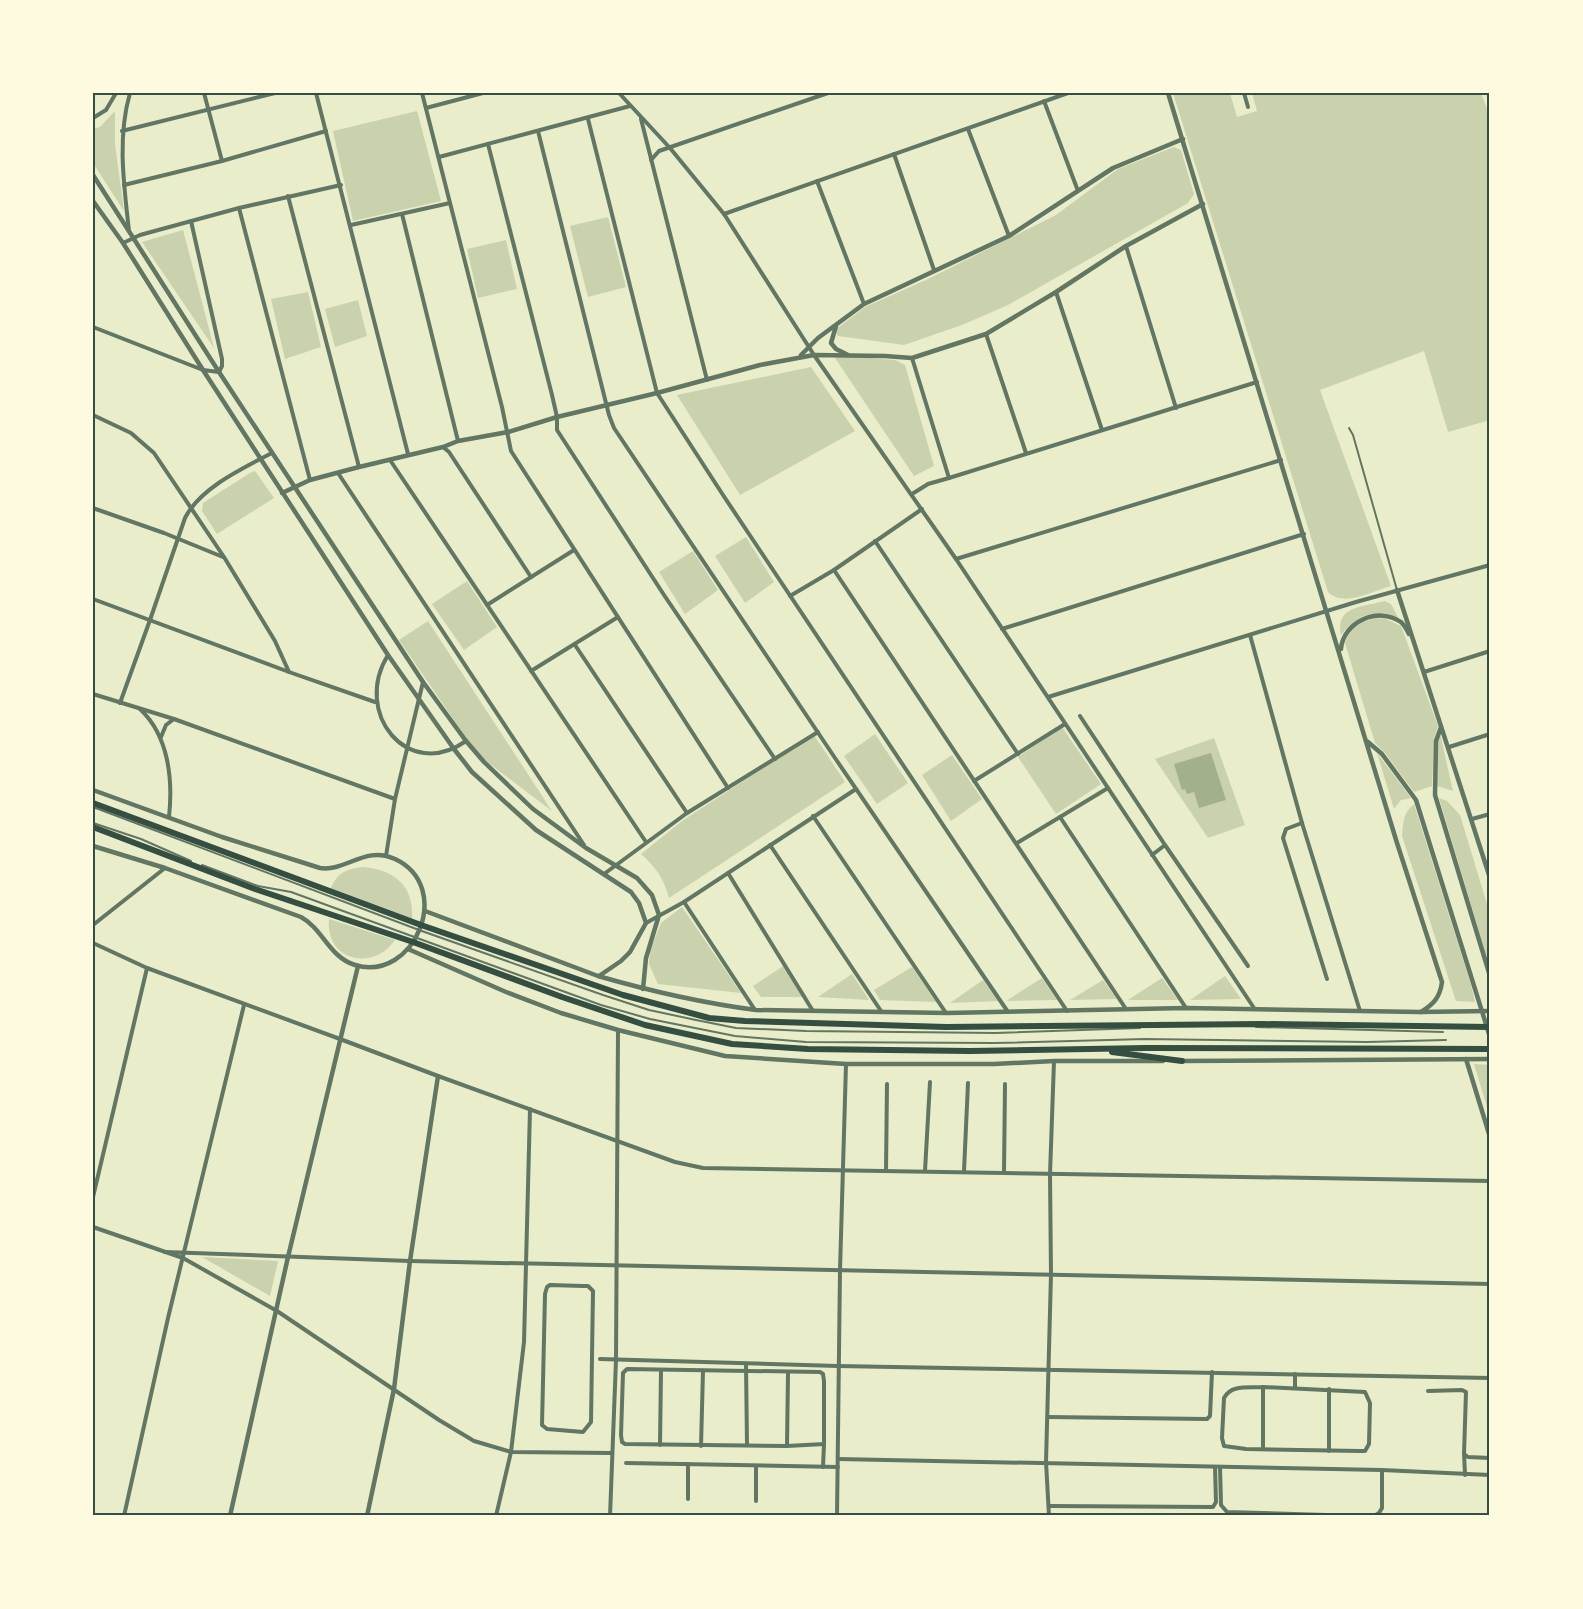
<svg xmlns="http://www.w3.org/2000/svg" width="1583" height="1609" viewBox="0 0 1583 1609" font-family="Barlow,sans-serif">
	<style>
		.green { fill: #cad2ad }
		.water { fill: #a3b18a }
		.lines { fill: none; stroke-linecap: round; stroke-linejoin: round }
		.service { stroke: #617663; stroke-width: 2 }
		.minor { stroke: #617663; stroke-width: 4 }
		.tertiary { stroke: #617663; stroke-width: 4.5 }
		.primary { stroke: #344e41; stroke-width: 6 }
		.neatline { fill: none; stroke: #344e41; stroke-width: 2 }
	</style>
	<rect width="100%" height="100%" fill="#e9edc9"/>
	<g class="green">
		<path d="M1173,93H1230L1237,117L1257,111L1252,93H1481L1490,116V420L1448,432L1424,351L1320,390L1391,586C1372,591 1344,608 1328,592Z"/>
		<polygon points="115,111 115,144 124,211 93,163 93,129 100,127"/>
		<polygon points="417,111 441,201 353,221 333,131"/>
		<polygon points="1174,147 1181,150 1194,194 1188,203 1008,305 962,325 904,345 838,336 835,330 865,307 928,279 1056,215 1118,169"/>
		<polygon points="608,217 626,287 588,297 570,226"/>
		<polygon points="183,230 214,348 142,242"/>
		<polygon points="506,240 517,289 478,298 467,249"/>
		<polygon points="308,292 321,347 285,359 271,299"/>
		<polygon points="358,300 367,336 335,347 325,309"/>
		<polygon points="833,355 895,360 905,365 934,466 914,476"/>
		<polygon points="811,367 855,431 740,495 677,395"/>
		<polygon points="255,471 274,498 217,534 202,511 203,503 250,473"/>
		<polygon points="746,537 774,582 745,603 715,556"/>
		<polygon points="693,551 718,590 685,614 659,572"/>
		<polygon points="467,581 497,627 464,650 432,604"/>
		<path d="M1385,601L1391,604L1398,617C1372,611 1358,613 1341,635C1335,606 1362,607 1385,601Z"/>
		<path d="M1377,618L1386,619L1401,626L1438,726L1434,739L1432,786L1414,792L1385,753L1375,743L1345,643C1350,627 1361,622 1377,618Z"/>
		<polygon points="428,621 552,811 478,755 399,640"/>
		<polygon points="1062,727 1101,784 1056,814 1018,757"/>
		<polygon points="1440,733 1453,791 1437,786 1438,741"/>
		<polygon points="875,734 908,783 877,804 844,756"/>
		<path d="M814,735L845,782L669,898C664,879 656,867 641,854L682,821Z"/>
		<polygon points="1214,738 1245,825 1208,838 1155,759"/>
		<polygon points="1377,753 1411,798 1401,800 1394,809"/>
		<polygon points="952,755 982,799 951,821 922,775"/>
		<polygon points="1439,798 1447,801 1460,815 1490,914 1490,968"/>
		<path d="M1414,804L1471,985L1475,1002L1456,1001L1402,836C1403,823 1403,813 1414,804Z"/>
		<path d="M363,867C395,870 414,886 412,919L330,890C337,873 345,869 363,867Z"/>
		<polygon points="682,907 741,993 658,984 649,964 650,951 661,923"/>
		<path d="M329,919L395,940C373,972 325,961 329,919Z"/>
		<polygon points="785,965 807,997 761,997 753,986"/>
		<polygon points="912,967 936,1002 880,1000 874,990"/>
		<polygon points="852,974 869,1000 818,997"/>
		<polygon points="1225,976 1241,999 1190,1000"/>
		<polygon points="1042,978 1057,1000 1006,1001"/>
		<polygon points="1162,978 1178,1000 1128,1000"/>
		<polygon points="983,980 998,1001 950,1003"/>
		<polygon points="1103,980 1117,999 1070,1000"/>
		<polygon points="1474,1064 1490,1065 1490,1117"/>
		<polygon points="202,1257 278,1261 270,1296"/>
	</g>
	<polygon class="water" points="1211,753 1226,800 1199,808 1194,792 1187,794 1185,789 1182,790 1174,764"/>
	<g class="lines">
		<g class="service">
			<polyline points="1349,428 1353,435 1397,590"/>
			<polyline points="93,807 419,930 603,995 649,1010 696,1020 736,1028 806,1031 995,1033 1140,1028"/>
			<polyline points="93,823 141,839 191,861"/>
			<polyline points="202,865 258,886 291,892 601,1005 650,1019 735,1036 806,1042 995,1043 1145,1039 1367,1042 1446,1040"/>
			<polyline points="1256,1027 1443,1032"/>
		</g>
		<g class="minor">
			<polyline points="204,93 222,161"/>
			<polyline points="316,93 408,454"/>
			<polyline points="422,93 502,407 511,451 728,788"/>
			<polyline points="619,93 670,148 724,214 814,355 956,559 1254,1008"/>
			<polyline points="1244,93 1248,107"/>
			<polyline points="1044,101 1078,191"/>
			<polyline points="426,108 483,93"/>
			<polyline points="93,118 106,110 116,93"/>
			<polyline points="588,119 657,393 723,495 1067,1011"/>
			<polyline points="641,119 707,380"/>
			<polyline points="968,129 1009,236"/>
			<polyline points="122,131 275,93"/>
			<polyline points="538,131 609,415 614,428 835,758 1008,1012"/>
			<polyline points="488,144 552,395 557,417 557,430 664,595 775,759"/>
			<polyline points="894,154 934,270"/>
			<polyline points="439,157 630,106"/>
			<polyline points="651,160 659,151 828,93"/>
			<polyline points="817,181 864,304"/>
			<polyline points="124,185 222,161 326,131"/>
			<polyline points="288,196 359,467"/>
			<polyline points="239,208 310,480"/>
			<polyline points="402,214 458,441"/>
			<polyline points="724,214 1068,93"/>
			<polyline points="351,225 450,203"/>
			<path d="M129,231C124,185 117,138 130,93"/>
			<polyline points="123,243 140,235 239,208 341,185"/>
			<polyline points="1126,246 1176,408"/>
			<polyline points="1056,292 1102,430"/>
			<polyline points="93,327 203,370 219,372 222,366 222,359 191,221"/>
			<polyline points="986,334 1026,453"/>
			<polyline points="912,358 949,478"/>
			<polyline points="93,415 131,433 154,453 224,557 275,641 289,672"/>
			<polyline points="443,447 449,452 531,577"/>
			<polyline points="390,460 646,842"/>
			<polyline points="338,473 584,845"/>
			<polyline points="912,494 928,484 949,478 1257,382"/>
			<polyline points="93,508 164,533 223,557"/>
			<polyline points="875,541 1018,754"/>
			<polyline points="956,559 1281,460"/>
			<polyline points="834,570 1126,1009"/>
			<polyline points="790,596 834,570 922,509"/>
			<polyline points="93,599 289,672 375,702"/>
			<polyline points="487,605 574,550"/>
			<polyline points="1002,629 1304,534"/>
			<polyline points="1250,635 1302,823 1360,1011"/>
			<polyline points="575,645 687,813"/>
			<path d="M388,655C352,713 408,782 466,741"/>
			<polyline points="531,671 618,617"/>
			<polyline points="1424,672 1490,651"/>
			<polyline points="93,694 174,719 395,799"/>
			<polyline points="1048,697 1356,602 1490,565"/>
			<path d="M120,703L150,620L185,518C200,488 243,468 272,453"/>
			<path d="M140,709C169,736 173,780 169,817"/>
			<polyline points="1080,716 1165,845"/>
			<polyline points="161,737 166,725 174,719"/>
			<polyline points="1449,747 1490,734"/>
			<polyline points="974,781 1065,724"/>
			<polyline points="813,816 946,1013"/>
			<polyline points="1060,817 1186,1008"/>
			<polyline points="1472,819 1490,814"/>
			<polyline points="1302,823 1286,829 1283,838 1327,979"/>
			<polyline points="1017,843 1108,788"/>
			<polyline points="770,845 881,1011"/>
			<polyline points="1152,855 1165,845 1248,966"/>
			<polyline points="386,856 395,799 423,682"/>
			<polyline points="728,873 813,1011"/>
			<polyline points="604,874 687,813 818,732"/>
			<polyline points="684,902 755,1010"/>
			<polyline points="646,923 684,902 856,789"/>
			<polyline points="93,925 165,868"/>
			<polyline points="93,943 147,968 340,1039"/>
			<polyline points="438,1076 675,1162 703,1168 1490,1181"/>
			<polyline points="886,1171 887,1084"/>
			<polyline points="925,1171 930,1082"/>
			<polyline points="964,1171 968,1083"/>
			<polyline points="1004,1172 1005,1084"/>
			<polyline points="93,1197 147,968"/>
			<polyline points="93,1227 183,1258 277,1311 439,1420 474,1441 511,1452 611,1453"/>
			<polyline points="165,1252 410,1261 1490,1284"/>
			<polygon points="550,1285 583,1286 588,1286 593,1291 591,1422 583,1432 547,1429 542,1425 545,1294 547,1287"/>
			<polyline points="600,1359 838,1366 1490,1378"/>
			<polyline points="746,1364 747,1445"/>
			<path d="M1263,1387L1365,1392L1370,1403L1369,1444L1365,1451H1360L1246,1449L1224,1446L1222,1438L1224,1398C1231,1384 1249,1388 1263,1387Z"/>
			<polyline points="1295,1388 1295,1374"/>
			<polyline points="1428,1391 1462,1390 1466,1392 1464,1454 1468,1457 1490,1458"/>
			<polyline points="1048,1417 1207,1419 1210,1416 1212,1372"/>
			<polyline points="660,1445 661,1370"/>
			<polyline points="701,1446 703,1371"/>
			<polyline points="787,1446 788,1373"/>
			<polyline points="1263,1449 1263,1387"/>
			<polyline points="1329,1451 1329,1389"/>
			<polyline points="1464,1453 1465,1475"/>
			<polyline points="838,1459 1382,1470 1490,1475"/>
			<polyline points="626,1463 838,1467"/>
			<polyline points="823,1467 824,1444 787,1446 625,1444 622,1442 621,1435 623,1373 627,1369 820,1372 823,1374 824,1381 824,1444"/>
			<polyline points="1220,1467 1221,1505 1227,1512 1358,1516"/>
			<polyline points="688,1499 688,1464"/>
			<polyline points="756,1501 756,1466"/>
			<polyline points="1049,1506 1213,1507 1216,1502 1215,1467"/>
			<polyline points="124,1516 168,1318 244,1005"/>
			<polyline points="496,1516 511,1452 524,1342 530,1109"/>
			<polyline points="610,1516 616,1360 618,1030"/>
			<polyline points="837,1516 840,1270 846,1064"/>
			<polyline points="1049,1516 1046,1462 1051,1274 1050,1174 1054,1061"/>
			<polyline points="1374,1516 1379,1513 1382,1508 1382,1470"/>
		</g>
		<g class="tertiary">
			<path d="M1168,93L1397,843L1442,982C1440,997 1434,1004 1421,1012"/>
			<polyline points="93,175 219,372 423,682 466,741 484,762 533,809 586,848 637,878 652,895 659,915 646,958 643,989"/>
			<polyline points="93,201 123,243 203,370 388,655 454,749 472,772 536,830 631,892 639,903 646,923 630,952 621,961 599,976"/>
			<polyline points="836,326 831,343 836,349 848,355"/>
			<polyline points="801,355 818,338 864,304 1009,236 1113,168 1183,139"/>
			<polyline points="282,493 310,480 359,467 443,447 458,441 508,432 557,417 657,393 760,365 814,355 885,356 912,358 986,334 1056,292 1126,246 1203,204"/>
			<polyline points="1397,590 1490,878"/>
			<path d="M1341,649C1343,622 1378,606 1401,622C1404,625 1407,630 1409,634"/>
			<polyline points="1441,727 1436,741 1435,795 1490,976"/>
			<polyline points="1368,742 1382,754 1416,800 1490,1037"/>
			<path d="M93,790L222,837L320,868C346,872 365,845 395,859C455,887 414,983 355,965C329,957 323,929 301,917L165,868L93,846"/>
			<path d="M425,911L598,976C650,991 702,1003 756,1010L947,1013L1186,1008L1419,1012L1490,1011"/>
			<polyline points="408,949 506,992 561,1013 618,1030 725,1056 846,1064 994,1064 1054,1061 1163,1061"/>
			<polyline points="340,1039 438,1076 410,1261 394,1389 367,1516"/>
			<polyline points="1466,1059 1490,1137"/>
			<polyline points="1181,1061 1490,1059"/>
			<polyline points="230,1516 288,1257 358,966"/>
		</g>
		<g class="primary">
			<polyline points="93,803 421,925 623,995 709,1018 745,1021 946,1027 1262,1024 1490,1027"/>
			<polyline points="93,827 255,889 413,942 562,997 645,1025 732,1044 808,1049 970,1051 1146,1048 1490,1049"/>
			<polyline points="1112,1052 1182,1061"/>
		</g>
	</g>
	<rect width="1583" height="1609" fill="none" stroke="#fefae0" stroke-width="189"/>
	<rect x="94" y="94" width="1394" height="1420" class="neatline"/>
</svg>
